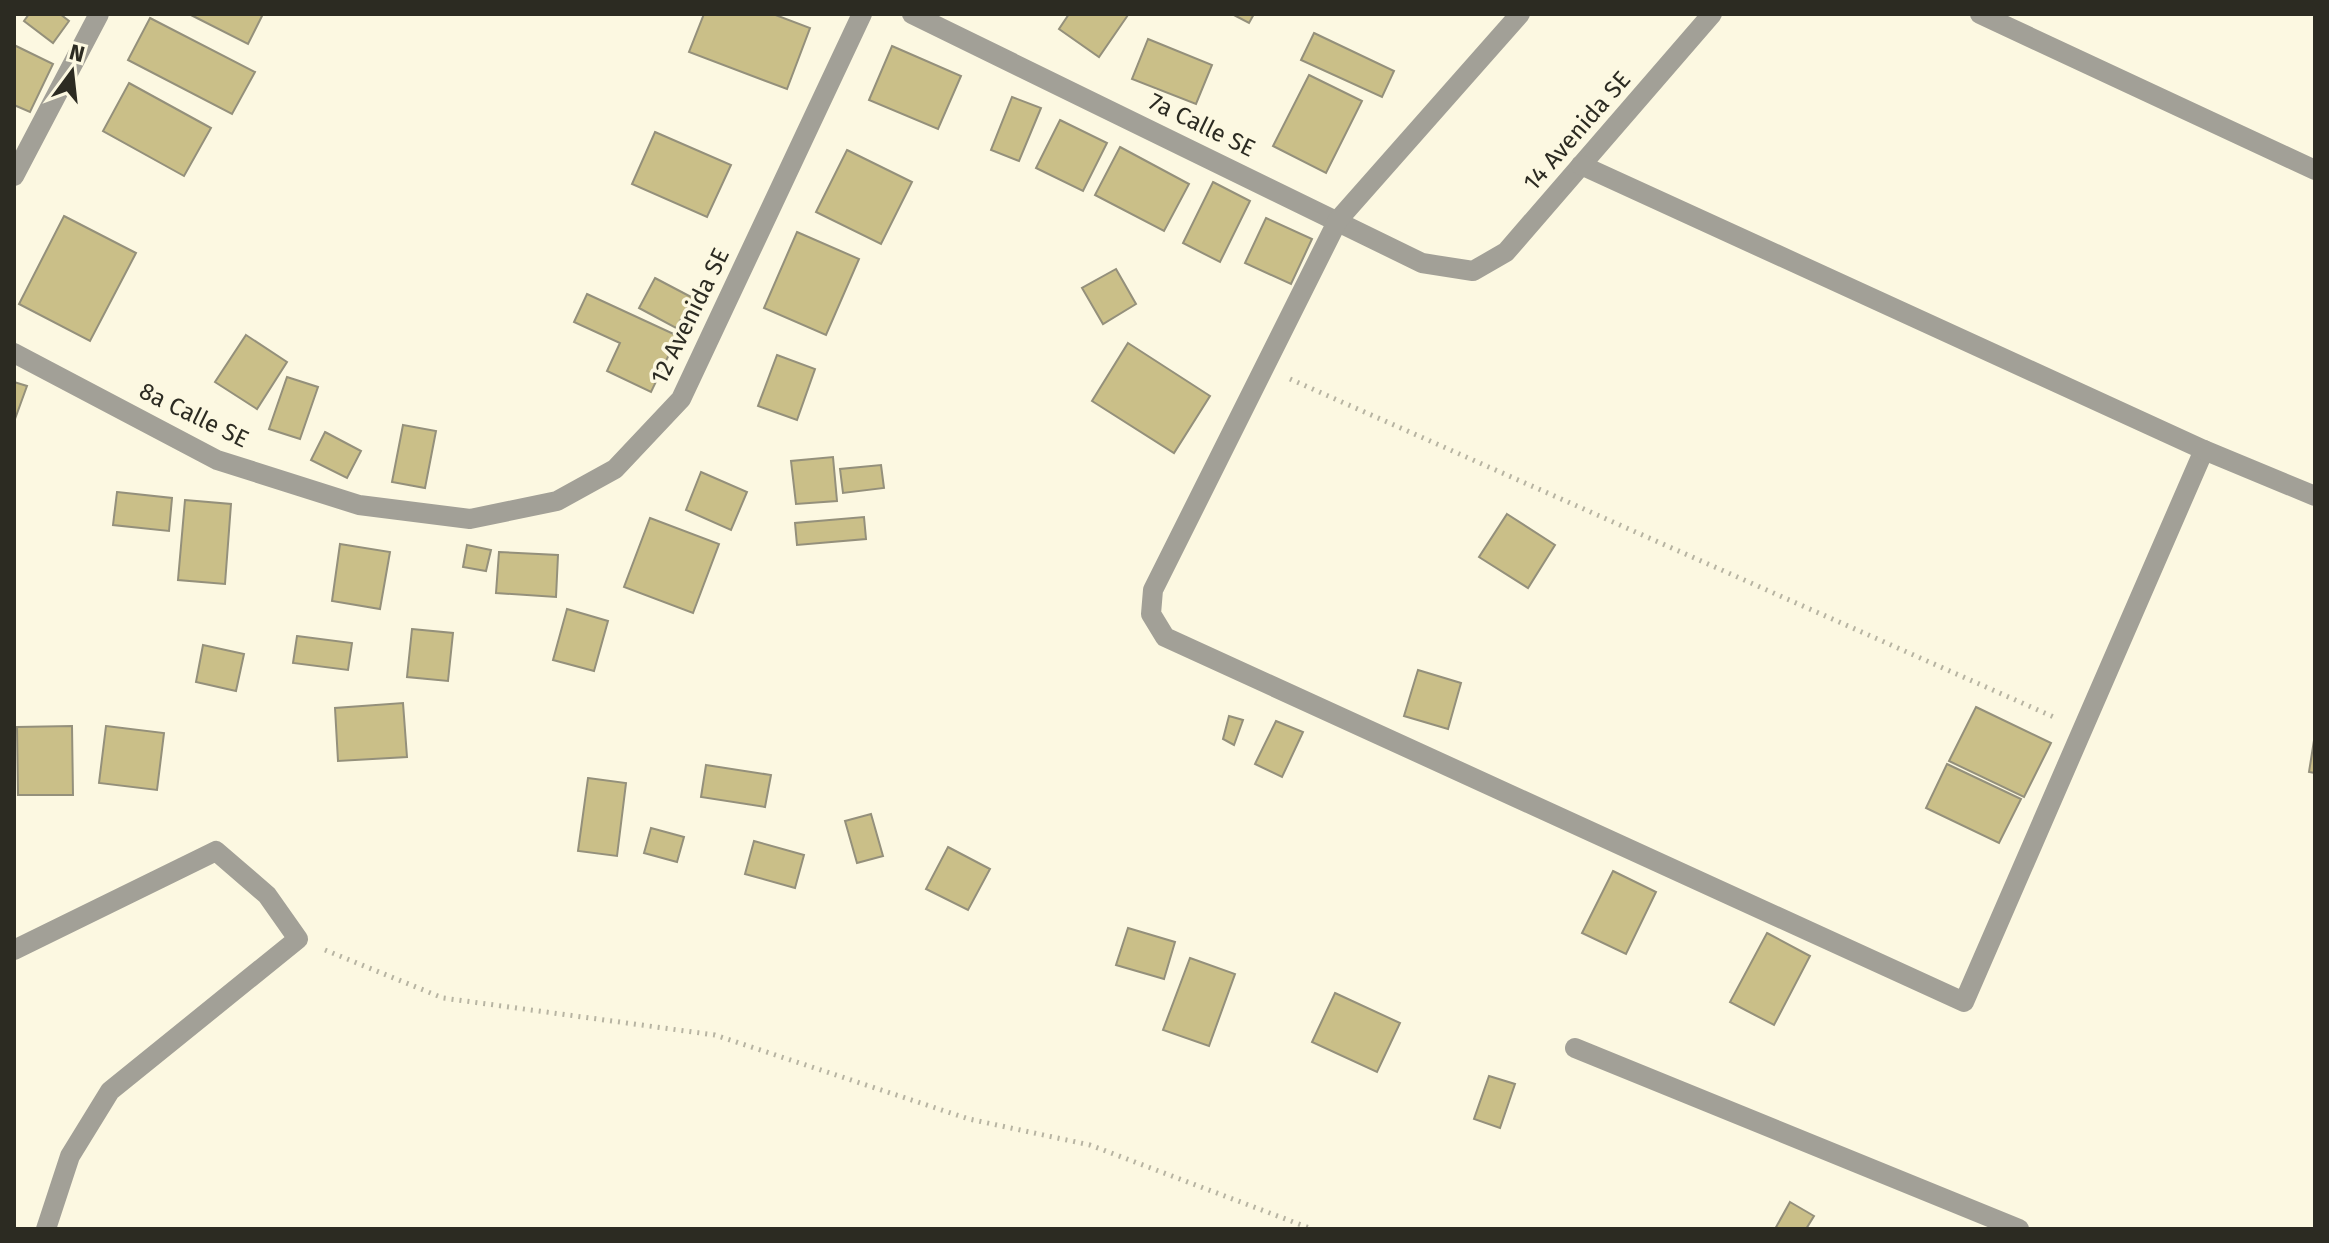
<svg xmlns="http://www.w3.org/2000/svg" width="2329" height="1243" viewBox="0 0 2329 1243" font-family="'Fira Sans',sans-serif">
	<style>
		.building { fill: #cabf88; stroke: #94907b; stroke-width: 2 }
		.lines { fill: none; stroke-linecap: round; stroke-linejoin: round }
		.path { stroke: #b7b4a2; stroke-width: 5; stroke-dasharray: 2 6; stroke-linecap: butt }
		.street { stroke: #a2a097; stroke-width: 20 }
		.labels { text-anchor: middle; dominant-baseline: central; stroke-width: 7; stroke-linejoin: round; paint-order: stroke }
		.street-label { font-size: 24px; fill: #2c2b22; stroke: #fcf8e1 }
	</style>
	<rect width="100%" height="100%" fill="#fcf8e1"/>
	<g class="building">
		<polygon points="29,14 60,14 69,21 53,43 24,21"/>
		<polygon points="189,14 263,14 248,44"/>
		<polygon points="704,14 773,14 810,28 787,89 689,52"/>
		<polygon points="1069,14 1126,14 1128,15 1099,57 1059,29"/>
		<polygon points="1232,14 1254,14 1249,23"/>
		<polygon points="150,18 255,72 232,114 128,60"/>
		<polygon points="1314,33 1394,71 1382,97 1301,60"/>
		<polygon points="1148,39 1212,65 1196,104 1132,79"/>
		<polygon points="14,45 53,64 30,112 14,105"/>
		<polygon points="892,46 961,76 938,129 869,100"/>
		<polygon points="1309,75 1362,101 1326,173 1273,146"/>
		<polygon points="129,83 211,128 184,176 103,131"/>
		<polygon points="1012,97 1041,108 1019,161 991,150"/>
		<polygon points="1060,120 1107,143 1083,191 1036,168"/>
		<polygon points="655,132 731,165 707,217 632,184"/>
		<polygon points="1120,147 1189,184 1164,231 1095,195"/>
		<polygon points="847,150 912,182 881,244 816,212"/>
		<polygon points="1213,182 1250,201 1220,262 1183,243"/>
		<polygon points="64,216 136,253 90,341 19,304"/>
		<polygon points="1266,218 1312,239 1291,284 1245,263"/>
		<polygon points="797,232 859,259 826,335 764,308"/>
		<polygon points="1116,269 1136,304 1103,324 1082,288"/>
		<polygon points="655,278 693,298 676,328 639,308"/>
		<polygon points="587,294 678,336 651,392 607,371 620,343 574,322"/>
		<polygon points="246,335 287,362 257,409 215,382"/>
		<polygon points="1128,343 1210,396 1174,453 1092,401"/>
		<polygon points="777,355 815,369 797,420 758,406"/>
		<polygon points="287,377 318,387 300,439 269,429"/>
		<polygon points="14,382 27,386 15,419 14,418"/>
		<polygon points="403,425 436,431 425,488 392,482"/>
		<polygon points="325,432 361,451 347,478 311,460"/>
		<polygon points="833,457 837,501 796,504 791,461"/>
		<polygon points="881,465 884,488 843,493 840,469"/>
		<polygon points="701,472 747,492 731,530 686,510"/>
		<polygon points="117,492 172,498 169,531 113,525"/>
		<polygon points="185,500 231,504 225,584 178,580"/>
		<polygon points="1507,514 1555,545 1528,588 1479,557"/>
		<polygon points="864,517 866,539 797,545 795,523"/>
		<polygon points="650,518 719,544 693,613 624,587"/>
		<polygon points="340,544 390,552 380,609 332,601"/>
		<polygon points="467,545 491,550 486,571 463,567"/>
		<polygon points="499,552 558,555 556,597 496,593"/>
		<polygon points="567,609 608,621 594,671 553,660"/>
		<polygon points="412,629 453,633 448,681 407,677"/>
		<polygon points="297,636 352,643 348,670 293,663"/>
		<polygon points="203,645 244,654 236,691 196,682"/>
		<polygon points="1418,670 1461,683 1448,729 1404,716"/>
		<polygon points="403,703 407,757 338,761 335,708"/>
		<polygon points="1976,707 2051,743 2024,797 1949,761"/>
		<polygon points="1229,716 1243,720 1234,745 1223,739"/>
		<polygon points="1276,721 1303,732 1282,777 1255,764"/>
		<polygon points="72,726 73,795 18,795 17,727"/>
		<polygon points="106,726 164,733 157,790 99,783"/>
		<polygon points="2315,734 2315,773 2309,772"/>
		<polygon points="1947,764 2021,799 1999,843 1926,808"/>
		<polygon points="706,765 771,775 765,807 701,797"/>
		<polygon points="588,778 626,783 617,856 578,851"/>
		<polygon points="871,814 883,856 857,863 845,821"/>
		<polygon points="651,828 684,837 677,862 644,853"/>
		<polygon points="754,841 804,855 795,888 745,874"/>
		<polygon points="948,847 990,869 968,910 926,889"/>
		<polygon points="1613,871 1656,892 1626,954 1582,933"/>
		<polygon points="1128,928 1175,942 1164,979 1116,965"/>
		<polygon points="1767,933 1810,956 1774,1025 1730,1002"/>
		<polygon points="1190,958 1235,974 1209,1046 1163,1030"/>
		<polygon points="1335,993 1400,1023 1377,1072 1312,1042"/>
		<polygon points="1489,1076 1515,1084 1500,1128 1474,1119"/>
		<polygon points="1790,1202 1814,1216 1806,1229 1775,1229"/>
	</g>
	<g class="lines">
		<g class="path">
			<polyline points="1290,379 2056,718"/>
			<polyline points="325,950 443,998 715,1035 969,1119 1090,1145 1312,1229"/>
		</g>
		<g class="street">
			<polyline points="912,14 1422,263 1473,271 1506,252 1712,14"/>
			<polyline points="1520,14 1338,220 1153,590 1151,614 1165,637 1964,1002 2204,450"/>
			<polyline points="1980,14 2315,170"/>
			<polyline points="1581,165 2204,450 2315,496"/>
			<polyline points="14,176 99,14"/>
			<polyline points="14,353 217,460 359,505 470,519 557,501 615,469 681,399 862,14"/>
			<polyline points="14,950 216,851 267,895 298,939 110,1091 70,1156 46,1229"/>
			<polyline points="1575,1048 2019,1229"/>
		</g>
	</g>
	<g class="labels">
		<g class="street-label">
			<text transform="translate(1202 125) rotate(26)">7a Calle SE</text>
			<text transform="translate(1577 131) rotate(-49)">14 Avenida SE</text>
			<text transform="translate(690 316) rotate(-64)">12 Avenida SE</text>
			<text transform="translate(194 415) rotate(26)">8a Calle SE</text>
		</g>
	</g>
	<rect width="2329" height="1243" fill="none" stroke="#2c2b22" stroke-width="32"/>
	<g transform="translate(72 72) rotate(15)" stroke="#fcf8e1" stroke-width="6" paint-order="stroke">
	<path d="M0-6L14 30L0 20L-14 30Z" fill="#2c2b22"/>
	<text y="-12" font-size="22" font-weight="bold" text-anchor="middle" fill="#2c2b22">N</text>
	</g>
</svg>
